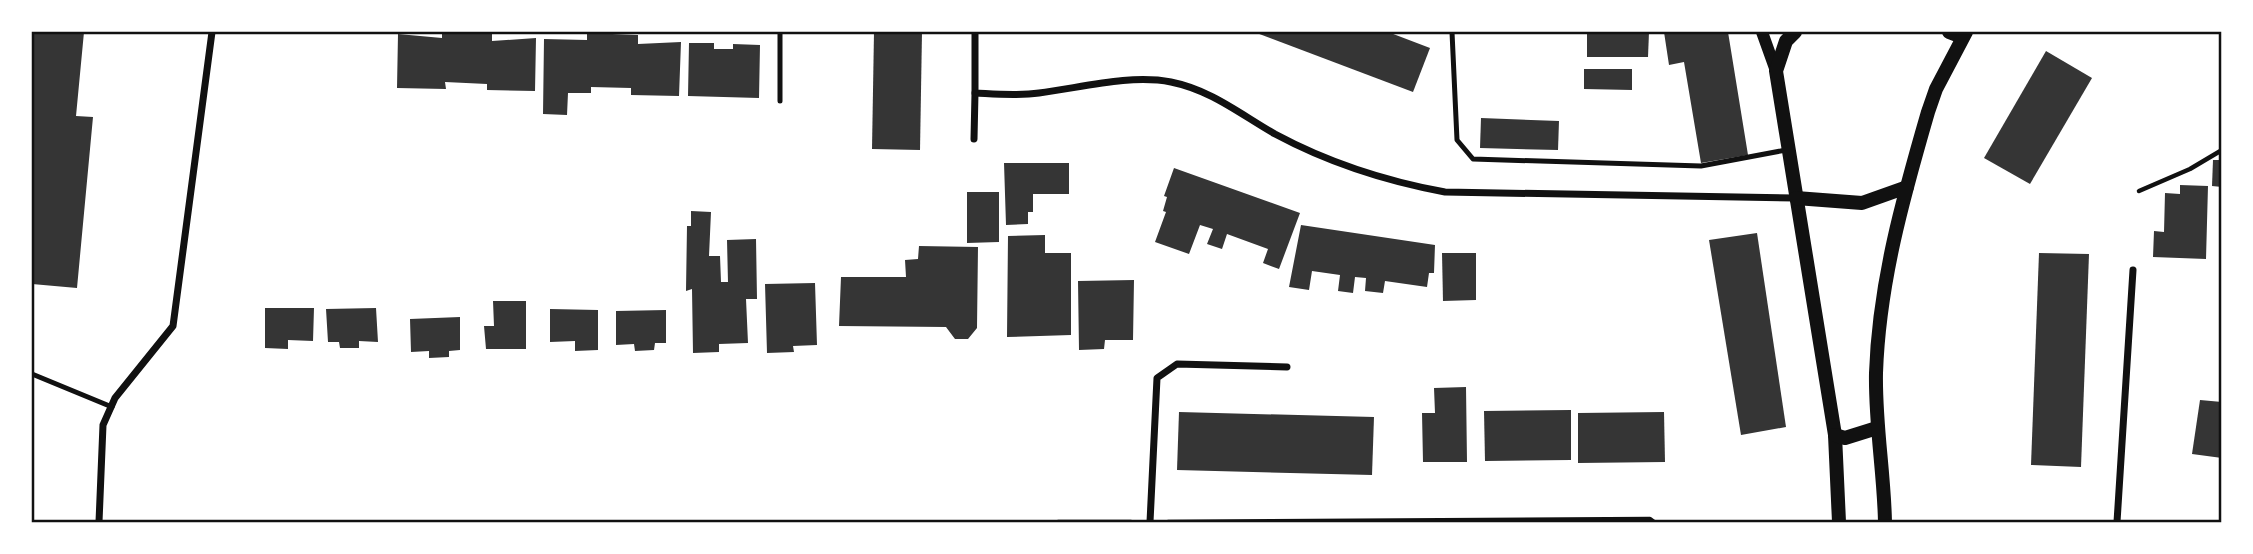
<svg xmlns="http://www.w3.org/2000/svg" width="2253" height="554" viewBox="0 0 2253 554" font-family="'Titillium Web',sans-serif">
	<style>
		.building { fill: #353535 }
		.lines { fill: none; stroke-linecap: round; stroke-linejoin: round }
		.path { stroke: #111; stroke-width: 4.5 }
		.service { stroke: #111; stroke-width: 5 }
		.minor { stroke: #111; stroke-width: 7 }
		.tertiary { stroke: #111; stroke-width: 12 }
		.secondary { stroke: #111; stroke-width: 14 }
		.neatline { fill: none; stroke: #111; stroke-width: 2.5 }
	</style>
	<rect width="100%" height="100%" fill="#fff"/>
	<g class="building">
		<polygon points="32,32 84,32 76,116 93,117 77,288 32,284"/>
		<polygon points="442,32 492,32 492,41 536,38 535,91 487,90 487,84 445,82 446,89 397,88 398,34 442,38"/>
		<polygon points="874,32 922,32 920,150 872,149"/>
		<polygon points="1254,32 1388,32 1430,48 1413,92"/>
		<polygon points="1587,32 1649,32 1648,57 1587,57"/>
		<polygon points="1664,32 1728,32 1748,155 1701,163 1684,62 1669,65"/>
		<polygon points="587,33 638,35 638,44 681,42 679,96 631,95 631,88 591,87 591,93 568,93 567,115 543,114 544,39 587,40"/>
		<polygon points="689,43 714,43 714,49 733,49 733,44 760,45 759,98 688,96"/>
		<polygon points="2046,51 2092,78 2030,184 1984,158"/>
		<polygon points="1584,69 1632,69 1632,90 1584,89"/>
		<polygon points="1481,118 1559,121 1558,150 1480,148"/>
		<polygon points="2213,160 2222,160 2222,187 2212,186"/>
		<polygon points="1004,163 1069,163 1069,194 1033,194 1033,212 1028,212 1028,224 1006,225"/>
		<polygon points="1174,168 1300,213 1279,269 1263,263 1268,249 1227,234 1222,249 1207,244 1213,229 1200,225 1189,254 1155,242 1166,212 1163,211 1167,197 1164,196"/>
		<polygon points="2180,185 2208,186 2206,259 2153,257 2154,231 2164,232 2165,193 2180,194"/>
		<polygon points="967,192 999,192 999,242 967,243"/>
		<polygon points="691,211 711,212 709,256 720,256 721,282 728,282 727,240 756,239 757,299 746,299 748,343 719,344 719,352 693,353 692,289 686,291 687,226 691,226"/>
		<polygon points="1301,225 1435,245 1434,273 1429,273 1427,287 1385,281 1383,293 1365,291 1366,278 1355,277 1353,293 1338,291 1340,275 1312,271 1309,290 1289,287"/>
		<polygon points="1757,233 1786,427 1741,435 1709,240"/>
		<polygon points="1045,235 1045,253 1071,253 1071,335 1007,337 1008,236"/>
		<polygon points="919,246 978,247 977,328 968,339 955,339 946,327 839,326 841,277 906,277 905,260 918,259"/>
		<polygon points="1442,253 1476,253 1476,300 1443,301"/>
		<polygon points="2039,253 2089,254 2081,467 2031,465"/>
		<polygon points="1134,280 1133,340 1105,340 1104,349 1079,350 1078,281"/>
		<polygon points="815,283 817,345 793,346 794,352 767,353 765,284"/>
		<polygon points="493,301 526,301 526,349 486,349 484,326 494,326"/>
		<polygon points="265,308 314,308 313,341 288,340 288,349 265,348"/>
		<polygon points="376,308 378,342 359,341 359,348 340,348 339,342 328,342 326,309"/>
		<polygon points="550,309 598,310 598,350 575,351 575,341 550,342"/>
		<polygon points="666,310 666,343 655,343 654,350 635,351 634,344 616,345 616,311"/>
		<polygon points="460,317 460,350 449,351 449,357 429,358 429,351 411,352 410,319"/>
		<polygon points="1466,387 1467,462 1423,462 1422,413 1435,413 1434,388"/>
		<polygon points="2200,400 2222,402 2222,458 2192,454"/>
		<polygon points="1571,410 1571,460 1485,461 1484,411"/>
		<polygon points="1179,412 1374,417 1372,475 1177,470"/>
		<polygon points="1664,412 1665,462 1578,463 1578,413"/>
	</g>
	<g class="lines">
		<g class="path">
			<polyline points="2139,191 2190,169 2222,150"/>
			<polyline points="1058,522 1131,522"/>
			<polyline points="1168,522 1650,519 1654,522"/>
		</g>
		<g class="service">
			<polyline points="780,32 780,101"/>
			<polyline points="1452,32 1457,140 1473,159 1701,166 1786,150"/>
			<polyline points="32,374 112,407"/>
		</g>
		<g class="minor">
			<path d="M975,32V93C996,94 1018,96 1039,93C1080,88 1129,74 1171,82C1211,90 1240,114 1275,134C1329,163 1385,181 1445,192L1795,198"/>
			<polyline points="974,139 975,93"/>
			<polyline points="99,522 103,425 115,398 173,326 212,32"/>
			<polyline points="1150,522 1157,378 1177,364 1287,367"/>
			<polyline points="2117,522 2133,270"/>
		</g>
		<polyline class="tertiary" points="1762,32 1776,71"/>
		<g class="secondary">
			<polyline points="1795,32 1786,41 1776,71 1835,435 1839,522"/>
			<polyline points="1949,32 1962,37"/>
			<polyline points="1796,198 1862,203 1907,187"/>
			<polyline points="1835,435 1845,438 1877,428"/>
			<path d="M1885,522C1884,472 1875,424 1876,373C1879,283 1903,198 1928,112L1936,89L1966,32"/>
		</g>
	</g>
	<rect width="2253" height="554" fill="none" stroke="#ffffff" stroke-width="66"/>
	<rect x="33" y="33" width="2187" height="488" class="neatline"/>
</svg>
